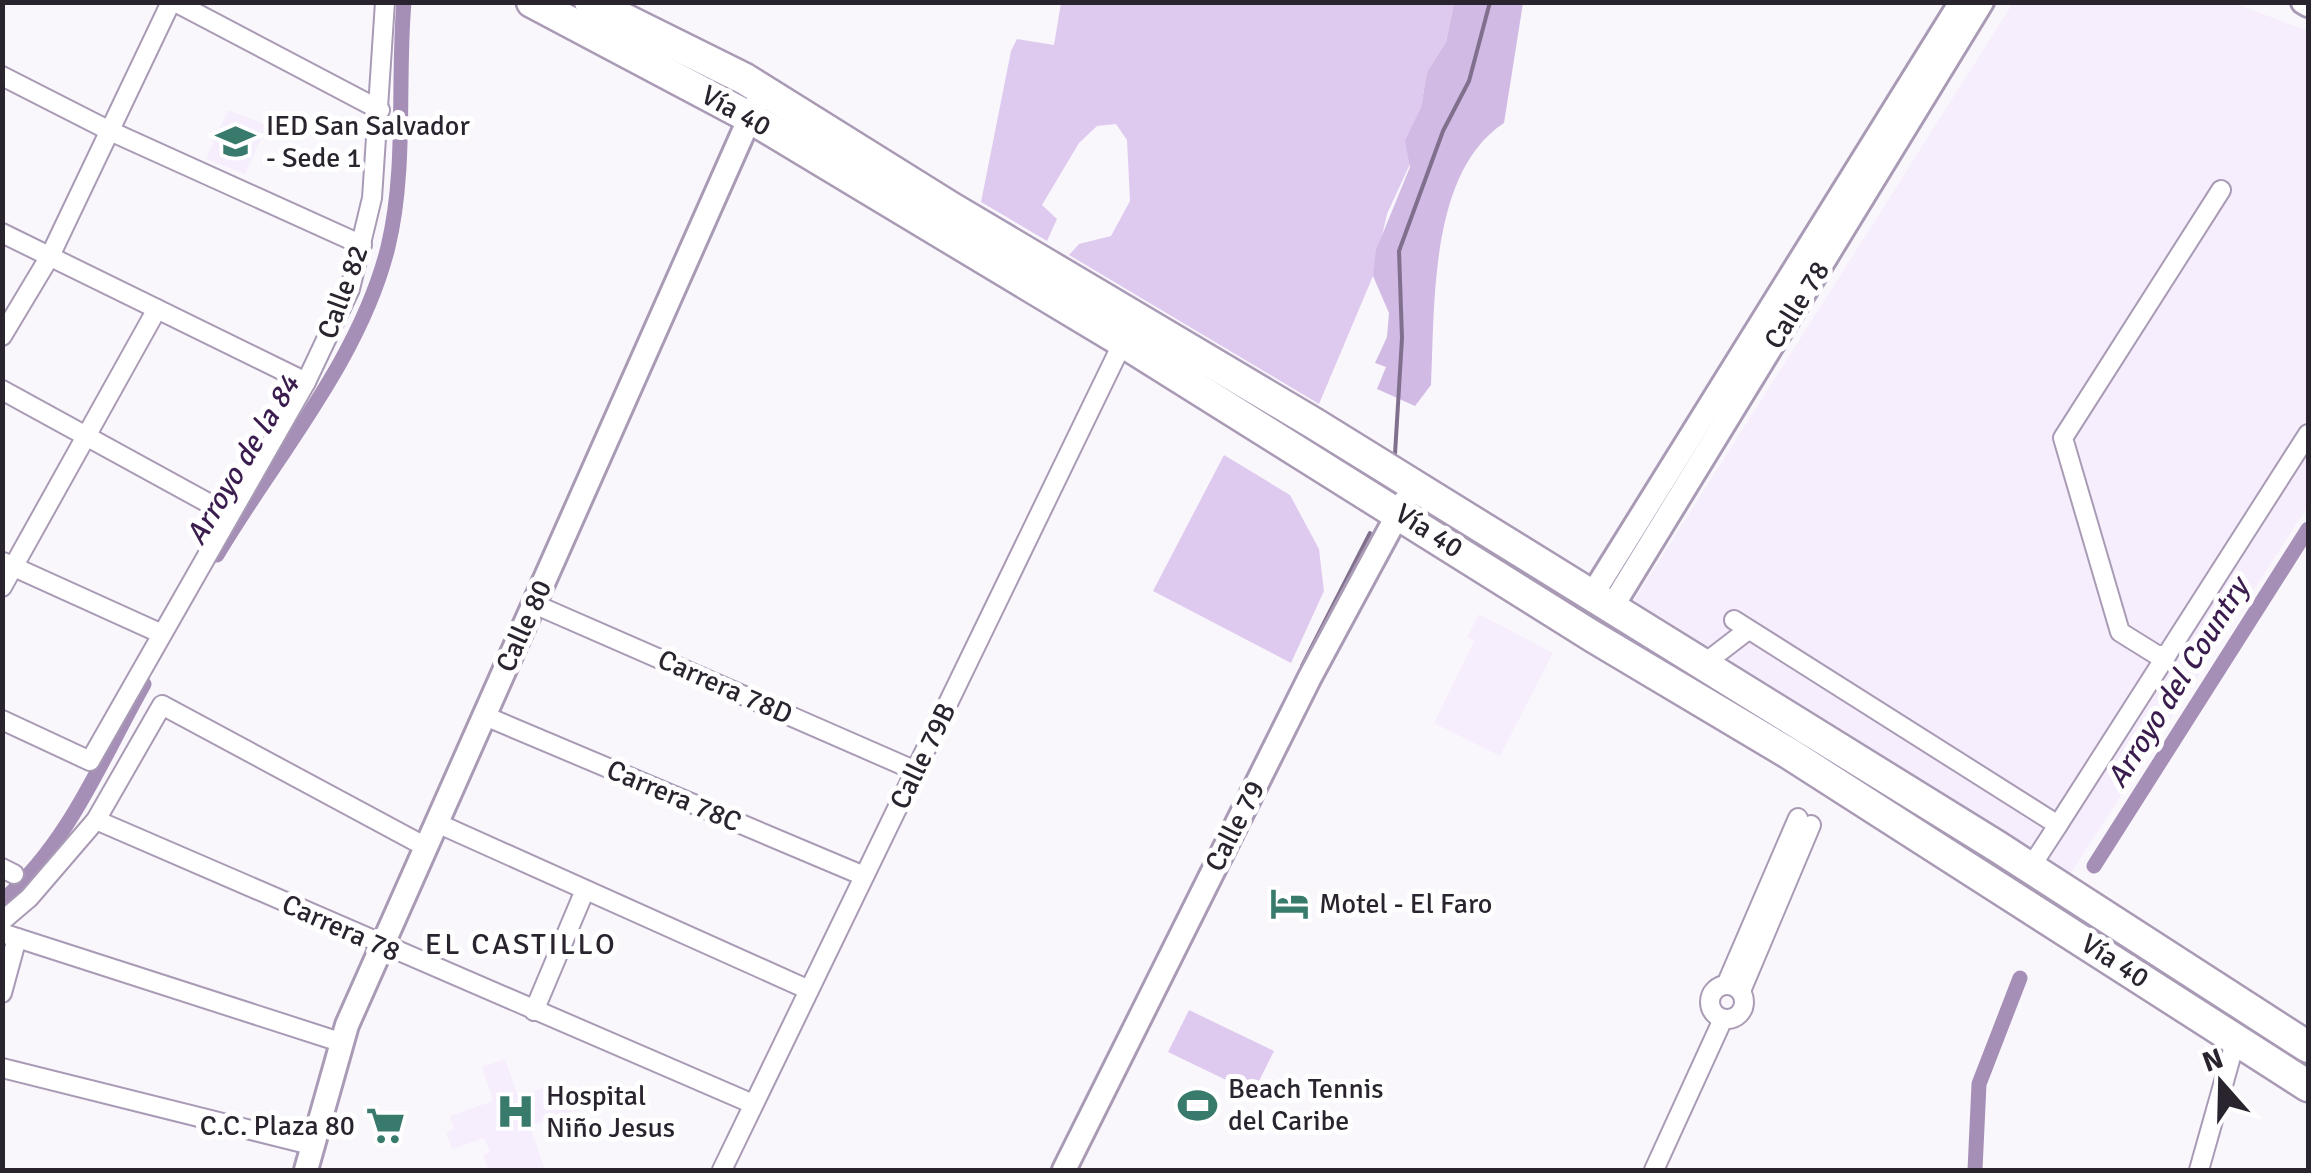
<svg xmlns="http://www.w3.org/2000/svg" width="2311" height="1173" viewBox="0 0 2311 1173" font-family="Signika,sans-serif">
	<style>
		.built { fill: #f6eefc }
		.green { fill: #dfcaef }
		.forest { fill: #d1bae4 }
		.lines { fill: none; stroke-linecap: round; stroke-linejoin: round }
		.stream { stroke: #816f8e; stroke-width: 4 }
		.canal { stroke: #a68fb7; stroke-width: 15 }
		.street-casing { stroke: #a99bb5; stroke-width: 22 }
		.secondary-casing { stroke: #a99bb5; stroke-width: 28 }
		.highway-casing { stroke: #a99bb5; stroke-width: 35 }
		.street { stroke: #fff; stroke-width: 18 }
		.secondary { stroke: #fff; stroke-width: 22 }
		.highway { stroke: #fff; stroke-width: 30 }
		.labels { text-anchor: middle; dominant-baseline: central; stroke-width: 10; stroke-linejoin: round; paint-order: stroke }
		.street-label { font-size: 28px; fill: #2a242f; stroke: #fff }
		.poi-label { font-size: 28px; fill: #2a242f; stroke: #fff; text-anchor: start }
		.water-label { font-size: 30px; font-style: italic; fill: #3b1c4e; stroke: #fff }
		.neighbourhood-label { font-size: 30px; letter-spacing: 2.5px; fill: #2a242f; stroke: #fff }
	</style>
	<rect width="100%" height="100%" fill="#faf7fc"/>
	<g class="built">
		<polygon points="2013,3 2234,3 2308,31 2308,506 2069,876 1633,602"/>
		<polygon points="228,110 267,125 245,174 206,159"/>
		<polygon points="1479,614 1553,653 1500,756 1434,723 1474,641 1467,637"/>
		<polygon points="505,1059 522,1108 526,1107 522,1095 555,1084 560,1096 576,1091 582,1108 530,1126 545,1170 488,1170 483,1155 490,1152 484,1138 452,1149 446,1132 454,1129 450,1116 493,1101 482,1067"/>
	</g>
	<g class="green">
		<polygon points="1061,3 1454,3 1446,42 1427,72 1421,107 1406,141 1410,164 1387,214 1373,276 1319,404 1069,255 1079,244 1111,236 1130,201 1127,140 1116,124 1097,126 1079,143 1042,205 1057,219 1047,241 981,202 1011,51 1017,39 1054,45"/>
		<polygon points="1224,455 1290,495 1319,549 1324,591 1291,663 1153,591"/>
		<polygon points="1189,1010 1274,1051 1253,1093 1168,1052"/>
	</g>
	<path class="forest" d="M1454,3H1523L1504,123C1429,172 1435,305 1431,385L1415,406L1377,389L1386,367L1375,363L1387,337L1389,313L1373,276L1376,250L1410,167L1405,141L1421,107L1427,72L1446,42Z"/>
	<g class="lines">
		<g class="stream">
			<polyline points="1395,454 1402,338 1399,251 1443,131 1469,81 1490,2"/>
			<polyline points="1302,666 1370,533"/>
		</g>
		<g class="canal">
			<path d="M217,555C275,457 360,360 388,247C407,169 397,82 404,2"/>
			<polyline points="2094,866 2308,529"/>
			<path d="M2,901C70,842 101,760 144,684"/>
			<polyline points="1975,1170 1979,1084 2020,978"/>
		</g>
		<defs>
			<g id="street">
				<polyline points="175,2 380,110"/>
				<polyline points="2,76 110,131 362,245"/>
				<polyline points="2,233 306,382"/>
				<polyline points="2,336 50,256 171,2"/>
				<polyline points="2,390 230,515"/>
				<polyline points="3,562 162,634"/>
				<polyline points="2,587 157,309"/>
				<polyline points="534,604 916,771"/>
				<polyline points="1734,620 2058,825 2308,434"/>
				<polyline points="2167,655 2157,655 2120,632 2063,438 2221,190"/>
				<polyline points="1705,663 1748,630"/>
				<polyline points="485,716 864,876"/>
				<polyline points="2,720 90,761 306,382 350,289 372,198 385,2"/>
				<polyline points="96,820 753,1104"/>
				<polyline points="437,823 809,990"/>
				<polyline points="2,868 14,874"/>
				<polyline points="2030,868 2058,825"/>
				<polyline points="2,921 29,898 96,820 162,705 426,847"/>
				<polyline points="2,933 340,1042"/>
				<circle cx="1727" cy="1002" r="17"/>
				<polyline points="1726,985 1798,818"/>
				<polyline points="1741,991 1811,825"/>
				<polyline points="2,993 17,938"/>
				<polyline points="534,1011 585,890"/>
				<polyline points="2,1068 311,1145"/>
				<polyline points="722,1170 1123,342"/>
				<polyline points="1654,1170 1723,1019"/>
				<polyline points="2199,1170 2236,1039"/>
			</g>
			<g id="secondary">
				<polyline points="2303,2 2308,5"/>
				<polyline points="1592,595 1961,2"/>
				<polyline points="1612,607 1982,2"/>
				<polyline points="306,1170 347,1025 755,106"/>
				<polyline points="1064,1170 1310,677 1405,501"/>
			</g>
			<g id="highway">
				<polyline points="532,2 749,117 1123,342 1592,636 1790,754 2308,1086"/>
				<polyline points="590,2 745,79 950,207 1315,424 1998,847 2308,1047"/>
			</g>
		</defs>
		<use href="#street" class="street-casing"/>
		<use href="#secondary" class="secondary-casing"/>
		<use href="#highway" class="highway-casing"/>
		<use href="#street" class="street"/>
		<use href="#secondary" class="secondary"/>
		<use href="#highway" class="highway"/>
	</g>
	<defs>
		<symbol id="school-bare" viewBox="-9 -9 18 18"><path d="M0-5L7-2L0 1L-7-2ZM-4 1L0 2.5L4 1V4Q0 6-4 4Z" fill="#387a6c" stroke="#fff" stroke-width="2.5" paint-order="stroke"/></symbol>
		<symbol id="hotel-bare" viewBox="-9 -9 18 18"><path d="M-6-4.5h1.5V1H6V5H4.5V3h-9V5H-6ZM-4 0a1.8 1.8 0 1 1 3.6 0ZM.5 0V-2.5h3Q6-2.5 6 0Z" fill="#387a6c" stroke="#fff" stroke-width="2.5" paint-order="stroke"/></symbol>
		<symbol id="stadium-bare" viewBox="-9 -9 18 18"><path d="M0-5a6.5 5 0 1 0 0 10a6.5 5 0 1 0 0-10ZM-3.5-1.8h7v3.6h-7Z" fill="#387a6c" stroke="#fff" stroke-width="2.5" paint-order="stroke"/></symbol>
		<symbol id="hospital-bare" viewBox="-9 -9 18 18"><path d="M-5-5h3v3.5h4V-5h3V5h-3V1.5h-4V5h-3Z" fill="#387a6c" stroke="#fff" stroke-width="2.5" paint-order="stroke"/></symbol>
		<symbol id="supermarket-bare" viewBox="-9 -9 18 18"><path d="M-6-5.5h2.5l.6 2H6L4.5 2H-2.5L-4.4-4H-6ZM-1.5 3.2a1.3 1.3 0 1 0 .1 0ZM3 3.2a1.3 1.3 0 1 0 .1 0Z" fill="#387a6c" stroke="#fff" stroke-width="2.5" paint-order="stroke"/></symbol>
	</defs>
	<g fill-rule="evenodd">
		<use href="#school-bare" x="208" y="114" width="55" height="55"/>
		<use href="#hotel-bare" x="1262" y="876" width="55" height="55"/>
		<use href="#stadium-bare" x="1170" y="1078" width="55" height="55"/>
		<use href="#hospital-bare" x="488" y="1084" width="55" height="55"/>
		<use href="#supermarket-bare" x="358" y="1098" width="55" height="55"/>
	</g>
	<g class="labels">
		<g class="street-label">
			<text transform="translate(736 111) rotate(29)">Vía 40</text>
			<text transform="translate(343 292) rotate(-70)">Calle 82</text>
			<text transform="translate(1797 305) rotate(-58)">Calle 78</text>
			<text transform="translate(1429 531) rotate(33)">Vía 40</text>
			<text transform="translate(524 626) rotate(-66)">Calle 80</text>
			<text transform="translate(725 687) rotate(24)">Carrera 78D</text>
			<text transform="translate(923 756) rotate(-64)">Calle 79B</text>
			<text transform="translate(674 796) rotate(23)">Carrera 78C</text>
			<text transform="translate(1235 826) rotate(-63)">Calle 79</text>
			<text transform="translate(341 928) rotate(24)">Carrera 78</text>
			<text transform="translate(2115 961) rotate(33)">Vía 40</text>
		</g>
		<g class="poi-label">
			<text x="266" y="126">IED San Salvador<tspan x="266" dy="32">- Sede 1</tspan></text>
			<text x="1319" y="904">Motel - El Faro</text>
			<text x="1228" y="1089">Beach Tennis<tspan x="1228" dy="32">del Caribe</tspan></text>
			<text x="546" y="1096">Hospital<tspan x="546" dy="32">Niño Jesus</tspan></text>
			<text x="355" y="1126" text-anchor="end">C.C. Plaza 80</text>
		</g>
		<g class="water-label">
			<text transform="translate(243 460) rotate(-59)">Arroyo de la 84</text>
			<text transform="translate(2178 683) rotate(-58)">Arroyo del Country</text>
		</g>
		<g class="neighbourhood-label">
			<text x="521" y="944">EL CASTILLO</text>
		</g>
	</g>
	<rect width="2311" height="1173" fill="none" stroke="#2a242f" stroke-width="10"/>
	<g transform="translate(2221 1083) rotate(340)" stroke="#ffffff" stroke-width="8" paint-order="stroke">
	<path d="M0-8L18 38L0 25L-18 38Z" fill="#2a242f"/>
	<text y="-15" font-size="28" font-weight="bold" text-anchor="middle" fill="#2a242f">N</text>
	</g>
</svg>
